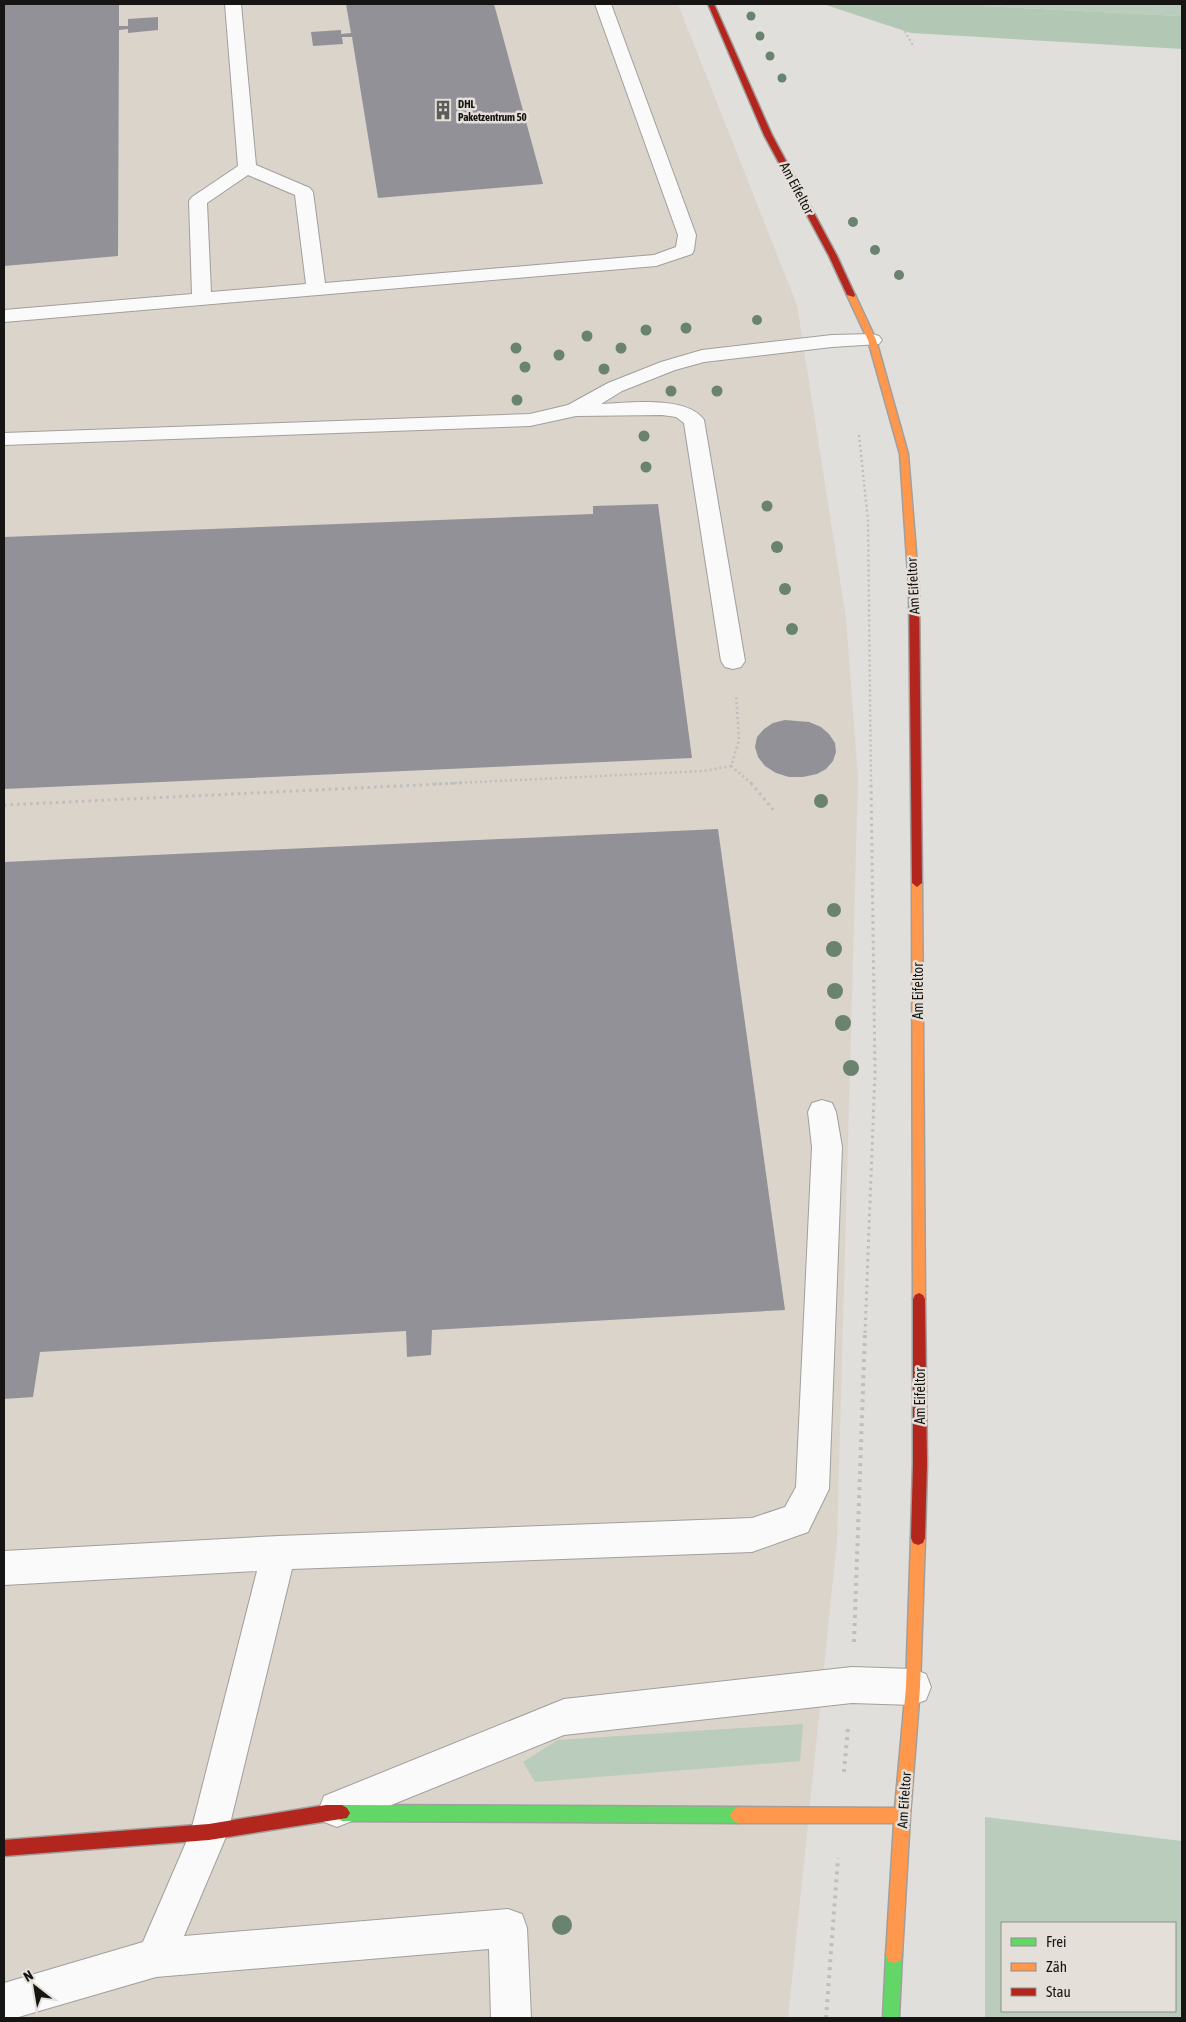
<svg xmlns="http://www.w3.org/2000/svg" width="1186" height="2022" viewBox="0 0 1186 2022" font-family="'Asap Condensed',sans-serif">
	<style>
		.built { fill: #dad4cb }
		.green { fill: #baccbc; fill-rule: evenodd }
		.forest { fill: #b3c8b4 }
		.building { fill: #939198 }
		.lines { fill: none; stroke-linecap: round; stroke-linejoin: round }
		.lane-casing { stroke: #a19f9c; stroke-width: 2 }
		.street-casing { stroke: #a19f9c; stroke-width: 2 }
		.fast-casing { stroke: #a19f9c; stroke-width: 3 }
		.slow-casing { stroke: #a19f9c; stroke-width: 3 }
		.jam-casing { stroke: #a19f9c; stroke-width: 3 }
		.path-far3 { stroke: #bfbebe; stroke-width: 2; stroke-dasharray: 2 2.5; stroke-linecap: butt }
		.path-far2 { stroke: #bfbebe; stroke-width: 2.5; stroke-dasharray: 2 3; stroke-linecap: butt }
		.path-far1 { stroke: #bfbebe; stroke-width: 3; stroke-dasharray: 2.5 4; stroke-linecap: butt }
		.path { stroke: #bfbebe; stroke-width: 4; stroke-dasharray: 3 5; stroke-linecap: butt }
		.lane { fill: #fafafa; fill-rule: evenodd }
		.street { fill: #fafafa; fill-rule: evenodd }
		.fast { fill: #63d668; fill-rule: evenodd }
		.slow { fill: #ff974d; fill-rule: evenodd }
		.jam { fill: #b3261e; fill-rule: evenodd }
		.tree { fill: #698370 }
		.labels { text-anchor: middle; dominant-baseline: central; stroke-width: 5; stroke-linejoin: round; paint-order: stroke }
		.far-poi-label { font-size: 11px; font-weight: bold; fill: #171513; stroke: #e4dfd9; text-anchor: start }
		.street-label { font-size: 14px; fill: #171513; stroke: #e4dfd9 }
	</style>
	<rect width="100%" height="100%" fill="#e1dfdc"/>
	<polygon class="built" points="4,4 678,4 797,305 846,618 858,778 837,1541 788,2018 4,2018"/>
	<g class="green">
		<polygon points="982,4 1182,4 1182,16 983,6"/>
		<polygon points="803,1724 800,1761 535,1782 523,1762 558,1740"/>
		<path d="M985,1817L1182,1841V2018H985ZM1002,1923H1175V2011H1002Z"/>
	</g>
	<polygon class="forest" points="823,4 982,4 983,6 1182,16 1182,49 911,33"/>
	<g class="building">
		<polygon points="4,4 119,4 119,26 128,26 128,19 158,17 158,30 128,33 128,29 119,30 118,256 4,266"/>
		<polygon points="346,4 494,4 543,184 378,198 352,37 342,37 343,44 313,46 311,32 341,30 341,34 351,33"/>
		<polygon points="658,504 692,758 4,789 4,537 593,514 593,506"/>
		<polygon points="785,720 809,722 821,727 829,734 835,743 836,752 833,761 826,769 817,774 803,777 789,777 776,773 765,766 758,757 755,747 757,737 764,729 773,723"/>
		<polygon points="718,829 785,1310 432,1330 431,1355 407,1357 406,1331 40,1352 33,1397 4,1399 4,862"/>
	</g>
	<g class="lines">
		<defs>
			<g id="lane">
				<path d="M225,4H241L256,165L310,188L313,192L325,283L654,255L676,247L678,235L595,4H611L696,235L694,250L692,254L656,266L4,322V310L192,294L189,201L192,197L238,166ZM248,175L295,195L306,284L211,292L207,203Z"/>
				<path d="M872,334L879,336L882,340L879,344L832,347L704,362L675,370L622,391L601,404C628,403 687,395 704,420L745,661L741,667L733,669L725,667L721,661L684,423L676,417L662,415L576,416L530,426L4,445V433L530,414L568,405L608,383L661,362L702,350L832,335Z"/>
				<polygon points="822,1100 832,1103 836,1112 842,1147 829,1489 808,1532 752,1552 292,1569 228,1832 184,1936 508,1909 522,1914 527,1928 531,2018 491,2018 489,1949 156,1977 15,2018 4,2018 4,1983 143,1942 191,1831 257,1571 4,1585 4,1551 279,1536 752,1518 785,1507 796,1487 812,1147 808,1112 812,1103"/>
			</g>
			<polygon id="street" points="852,1667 913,1669 926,1674 931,1687 926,1700 913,1705 852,1703 564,1735 337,1827 324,1822 319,1809 324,1796 564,1699"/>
			<g id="fast">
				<polygon points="342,1805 738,1807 743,1810 746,1815 743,1820 738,1823 342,1821 337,1818 334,1813 337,1808"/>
				<polygon points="894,1947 900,1949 902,1955 899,2018 883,2018 886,1955 888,1949"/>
			</g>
			<g id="slow">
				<polygon points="848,293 855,295 876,340 908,454 919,589 914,592 909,589 900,454 868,340 847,295"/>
				<polygon points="917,879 922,883 925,1299 923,1303 919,1305 915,1303 913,1299 912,883"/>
				<polygon points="918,1531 923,1533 925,1538 920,1687 910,1816 902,1955 900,1961 894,1963 888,1961 886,1955 894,1823 738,1823 733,1820 730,1815 733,1810 738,1807 895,1808 906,1687 911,1538 913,1533"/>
			</g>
			<g id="jam">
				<polygon points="708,4 714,4 772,135 837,256 855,295 854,297 847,295 829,256 764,135"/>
				<polygon points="914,586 919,589 922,883 917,887 912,883 909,589"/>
				<polygon points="919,1293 923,1295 925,1299 927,1464 925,1538 923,1543 918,1545 913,1543 911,1538 913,1464 913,1299 915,1295"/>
				<polygon points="326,1805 342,1805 347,1808 350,1813 347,1818 209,1840 4,1856 4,1840 209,1824"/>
			</g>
		</defs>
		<use href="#lane" class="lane-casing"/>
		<use href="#street" class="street-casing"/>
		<use href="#fast" class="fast-casing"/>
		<use href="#slow" class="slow-casing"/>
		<use href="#jam" class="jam-casing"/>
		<polyline class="path-far3" points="889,4 914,47"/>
		<g class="path-far2">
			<polyline points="859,435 868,521 871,784"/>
			<polyline points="731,766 752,784"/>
			<polyline points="435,784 704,771 731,766 739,740 736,694"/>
		</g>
		<g class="path-far1">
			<polyline points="751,783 775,812"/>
			<polyline points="4,805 461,783"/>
			<polyline points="865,1333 875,1072 871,783"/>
		</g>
		<g class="path">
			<polyline points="854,1642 865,1332"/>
			<polyline points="844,1772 848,1728"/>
			<polyline points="826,2018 838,1858"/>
		</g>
		<use href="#lane" class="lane"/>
		<use href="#street" class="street"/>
		<use href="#fast" class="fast"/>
		<use href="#slow" class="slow"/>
		<use href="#jam" class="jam"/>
	</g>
	<g class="tree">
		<circle cx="751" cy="16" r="4.5"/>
		<circle cx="760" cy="36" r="4.5"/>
		<circle cx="770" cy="56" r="4.5"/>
		<circle cx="782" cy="78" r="4.5"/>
		<circle cx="853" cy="222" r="5"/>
		<circle cx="875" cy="250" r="5"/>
		<circle cx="899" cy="275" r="5"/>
		<circle cx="757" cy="320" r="5"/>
		<circle cx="686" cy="328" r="5.5"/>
		<circle cx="646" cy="330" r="5.5"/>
		<circle cx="587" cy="336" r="5.5"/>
		<circle cx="516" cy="348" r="5.5"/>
		<circle cx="621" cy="348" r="5.5"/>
		<circle cx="559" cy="355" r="5.5"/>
		<circle cx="525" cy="367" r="5.5"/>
		<circle cx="604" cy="369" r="5.5"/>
		<circle cx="671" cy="391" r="5.5"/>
		<circle cx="717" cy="391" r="5.5"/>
		<circle cx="517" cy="400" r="5.5"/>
		<circle cx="644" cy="436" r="5.5"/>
		<circle cx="646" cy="467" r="5.5"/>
		<circle cx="767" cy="506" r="5.5"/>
		<circle cx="777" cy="547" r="6"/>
		<circle cx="785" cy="589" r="6"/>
		<circle cx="792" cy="629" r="6"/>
		<circle cx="821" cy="801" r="7"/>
		<circle cx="834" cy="910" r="7"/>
		<circle cx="834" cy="949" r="8"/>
		<circle cx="835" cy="991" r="8"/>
		<circle cx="843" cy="1023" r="8"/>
		<circle cx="851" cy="1068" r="8"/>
		<circle cx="562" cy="1925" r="10"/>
	</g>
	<defs>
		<symbol id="building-bare" viewBox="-9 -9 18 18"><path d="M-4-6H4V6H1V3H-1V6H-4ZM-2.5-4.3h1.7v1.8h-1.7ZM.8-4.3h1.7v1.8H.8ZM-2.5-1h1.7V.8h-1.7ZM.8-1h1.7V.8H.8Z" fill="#5e5c59" stroke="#e4dfd9" stroke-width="2.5" paint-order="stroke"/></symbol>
	</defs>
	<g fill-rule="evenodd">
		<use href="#building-bare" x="429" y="96" width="28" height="28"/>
	</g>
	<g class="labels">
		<g class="far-poi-label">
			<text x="458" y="104">DHL<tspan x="458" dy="13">Paketzentrum 50</tspan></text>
		</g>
		<g class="street-label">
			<text transform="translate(797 188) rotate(62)">Am Eifeltor</text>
			<text transform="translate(913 586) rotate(-93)">Am Eifeltor</text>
			<text transform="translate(918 991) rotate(-90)">Am Eifeltor</text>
			<text transform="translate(920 1396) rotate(-90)">Am Eifeltor</text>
			<text transform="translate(904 1800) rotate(-86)">Am Eifeltor</text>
		</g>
	</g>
	<rect width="1186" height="2022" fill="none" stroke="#171513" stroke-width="10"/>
	<rect x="1001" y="1922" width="175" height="90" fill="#e4dfd9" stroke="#928e8a"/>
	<rect x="1011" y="1938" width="25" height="8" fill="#63d668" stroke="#928e8a"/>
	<text x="1046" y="1947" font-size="15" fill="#171513">Frei</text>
	<rect x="1011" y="1963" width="25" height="8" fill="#ff974d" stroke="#928e8a"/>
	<text x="1046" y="1972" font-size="15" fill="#171513">Zäh</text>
	<rect x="1011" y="1988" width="25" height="8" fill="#b3261e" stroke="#928e8a"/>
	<text x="1046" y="1997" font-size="15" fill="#171513">Stau</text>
	<g transform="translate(35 1987) rotate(329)" stroke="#e4dfd9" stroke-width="4" paint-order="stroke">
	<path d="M0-4L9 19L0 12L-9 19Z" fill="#171513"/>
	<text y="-8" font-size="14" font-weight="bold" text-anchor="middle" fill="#171513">N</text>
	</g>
</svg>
